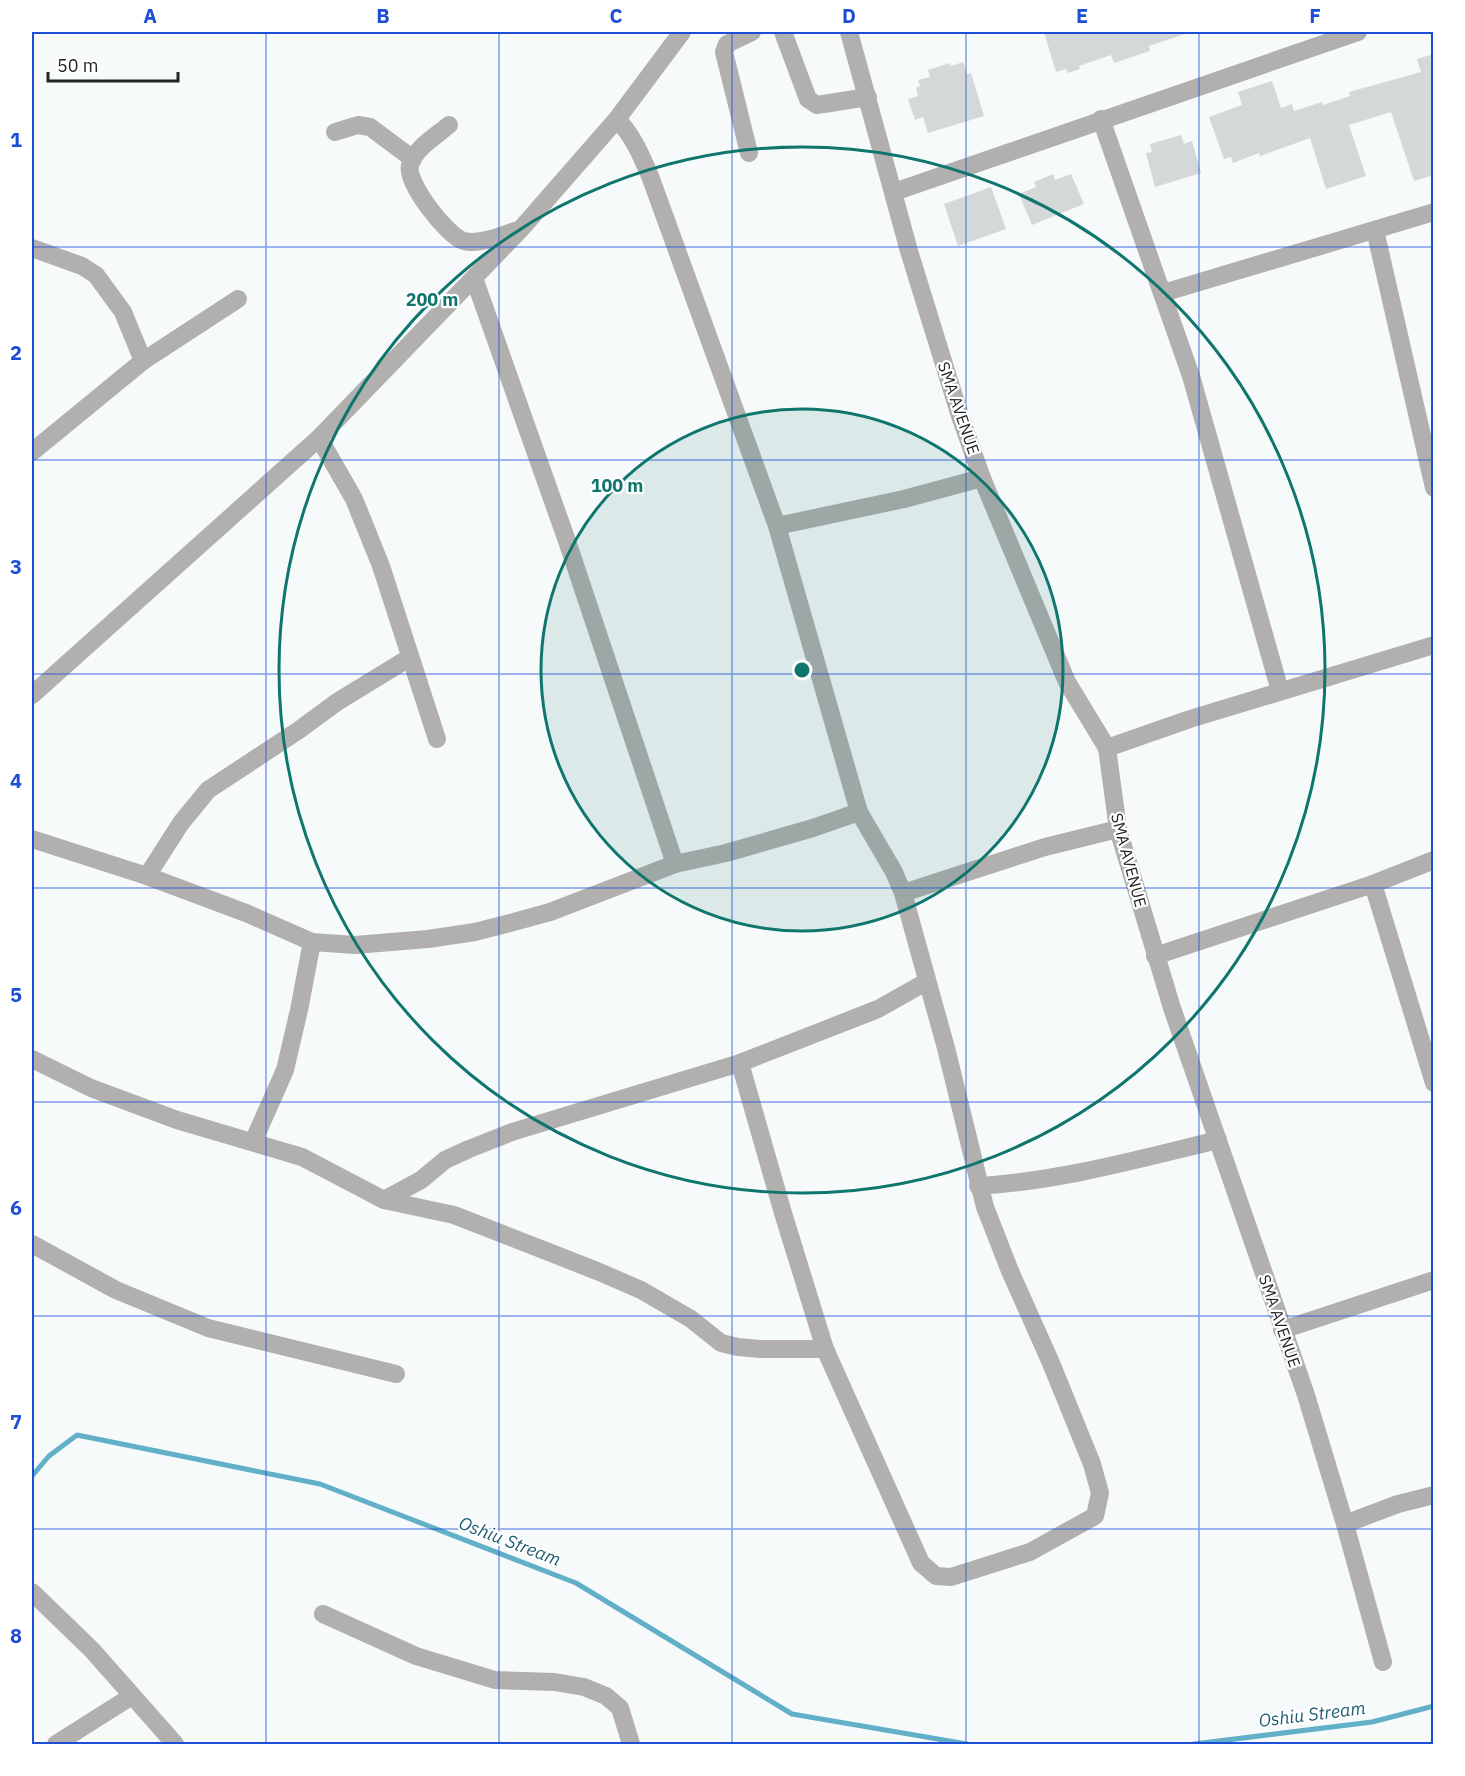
<svg xmlns="http://www.w3.org/2000/svg" width="1465" height="1776" viewBox="0 0 1465 1776" font-family="'IBM Plex Sans',sans-serif">
	<style>
		.lines { fill: none; stroke-linecap: round; stroke-linejoin: round }
		.stream { stroke: #62afc8; stroke-width: 5 }
		.building { fill: #d5d8d9 }
		.minor { stroke: #b1b0af; stroke-width: 18 }
		.grid { fill: none; stroke: #1d4ed8; stroke-width: 1.5; stroke-opacity: 0.55 }
		.ring { fill: none; stroke: #0f766e; stroke-width: 3 }
		.labels { text-anchor: middle; dominant-baseline: central; stroke-width: 4.5; stroke-linejoin: round; paint-order: stroke }
		.street-label { font-size: 16px; fill: #252526; stroke: #fff }
		.water-label { font-size: 18px; font-style: italic; fill: #1f5e70; stroke: #fff }
		.centre { fill: #0f766e; stroke: #fff; stroke-width: 3 }
		.ring-label { font-size: 18px; text-anchor: middle; font-weight: bold; fill: #0f766e; stroke: #fff; stroke-width: 4.5; stroke-linejoin: round; paint-order: stroke }
		.neatline { fill: none; stroke: #1d4ed8; stroke-width: 2 }
		.grid-label { font-size: 20px; text-anchor: middle; font-weight: bold; fill: #1d4ed8 }
	</style>
	<rect width="100%" height="100%" fill="#f7fafb"/>
	<g class="lines">
		<g class="stream">
			<polyline points="32,1476 49,1456 77,1435 320,1484 576,1583 792,1714 967,1744"/>
			<polyline points="1194,1744 1372,1722 1434,1706"/>
		</g>
	</g>
	<g class="building">
		<polygon points="1044,32 1185,32 1185,34 1149,46 1150,51 1114,63 1111,55 1079,66 1080,69 1068,73 1066,69 1056,72"/>
		<polygon points="1434,54 1434,175 1414,181 1391,112 1349,125 1366,176 1326,189 1310,138 1260,156 1259,153 1233,163 1231,157 1224,159 1209,117 1242,105 1238,92 1272,81 1281,108 1292,104 1294,111 1322,102 1323,105 1350,96 1349,92 1421,72 1417,59"/>
		<polygon points="963,62 967,74 971,73 984,116 928,133 923,117 915,120 908,99 918,96 916,88 920,86 918,80 930,77 928,70 950,63 951,66"/>
		<polygon points="1181,135 1184,144 1192,141 1201,173 1155,187 1146,153 1152,152 1150,144"/>
		<polygon points="1053,174 1055,180 1071,174 1084,204 1032,225 1019,194 1036,187 1034,182"/>
		<polygon points="991,187 1006,229 958,246 944,204"/>
	</g>
	<g class="lines">
		<g class="minor">
			<polyline points="783,32 808,99 817,105 868,97"/>
			<polyline points="849,32 909,251 960,416 982,478 1067,682 1107,748 1118,829 1172,1008 1306,1395 1345,1524 1383,1662"/>
			<path d="M617,119C633,136 641,155 650,176L777,526L859,812L894,872L903,893L946,1048L985,1207L1010,1271L1051,1363L1092,1464L1100,1493L1095,1516L1030,1552L951,1577L936,1576L921,1563L825,1349L783,1213L740,1063"/>
			<polyline points="1101,119 1191,376 1280,691"/>
			<path d="M449,125C436,136 415,148 410,165C405,182 447,236 464,241C480,245 502,235 518,230"/>
			<polyline points="335,132 358,125 370,127 413,159"/>
			<polyline points="749,153 724,52 727,44 752,32"/>
			<polyline points="894,192 1358,32"/>
			<polyline points="1375,230 1434,488"/>
			<polyline points="32,248 82,266 96,275 123,312 143,361"/>
			<polyline points="474,278 567,541 675,864"/>
			<polyline points="1163,293 1434,212"/>
			<polyline points="319,438 354,499 381,566 437,739"/>
			<polyline points="32,452 143,361 238,299"/>
			<polyline points="777,526 904,499 982,478"/>
			<polyline points="32,695 319,438 520,230 617,119 682,32"/>
			<polyline points="1107,748 1190,719 1434,645"/>
			<polyline points="32,839 147,876 246,913 312,942 355,945 428,939 475,932 510,923 550,912 675,864 726,853 813,828 859,812"/>
			<polyline points="147,876 181,823 208,790 299,730 337,702 409,658"/>
			<polyline points="1373,884 1434,1083"/>
			<polyline points="903,893 1045,847 1118,829"/>
			<polyline points="1155,956 1373,884 1434,860"/>
			<polyline points="32,1059 91,1088 177,1120 302,1157 384,1200 454,1215 597,1271 641,1290 691,1319 721,1343 738,1347 760,1349 825,1349"/>
			<polyline points="253,1142 285,1070 299,1010 312,942"/>
			<path d="M978,1186C1060,1181 1139,1159 1218,1140"/>
			<polyline points="384,1200 421,1180 445,1160 469,1149 512,1132 740,1063 878,1009 926,982"/>
			<polyline points="32,1244 116,1290 208,1328 396,1374"/>
			<polyline points="1282,1330 1434,1280"/>
			<polyline points="1345,1524 1398,1504 1434,1495"/>
			<polyline points="32,1592 92,1650 175,1744"/>
			<polyline points="323,1614 416,1656 495,1680 555,1682 584,1687 606,1696 620,1708 631,1744"/>
			<polyline points="56,1744 132,1696"/>
		</g>
	</g>
	<path class="grid" d="M266,32V1744M499,32V1744M732,32V1744M966,32V1744M1199,32V1744M32,247H1434M32,460H1434M32,674H1434M32,888H1434M32,1102H1434M32,1316H1434M32,1529H1434"/>
	<circle cx="802" cy="670" r="261" fill="#0f766e" fill-opacity=".12"/>
	<g class="ring">
		<circle cx="802" cy="670" r="261"/>
		<circle cx="802" cy="670" r="523"/>
	</g>
	<g class="labels">
		<g class="street-label">
			<text transform="translate(959 408) rotate(71)">SMA AVENUE</text>
			<text transform="translate(1129 860) rotate(75)">SMA AVENUE</text>
			<text transform="translate(1280 1321) rotate(71)">SMA AVENUE</text>
		</g>
		<g class="water-label">
			<text transform="translate(510 1541) rotate(21)">Oshiu Stream</text>
			<text transform="translate(1312 1714) rotate(-7)">Oshiu Stream</text>
		</g>
	</g>
	<circle cx="802" cy="670" r="9" class="centre"/>
	<g class="ring-label">
		<text x="432" y="306">200 m</text>
		<text x="617" y="492">100 m</text>
	</g>
	<rect width="1465" height="1776" fill="none" stroke="#ffffff" stroke-width="66"/>
	<path d="M48 72v9h130v-9" fill="none" stroke="#252526" stroke-width="3"/>
	<text x="57" y="72" font-size="18" fill="#252526" stroke="#ffffff" stroke-width="4.5" paint-order="stroke">50 m</text>
	<rect x="33" y="33" width="1399" height="1710" class="neatline"/>
	<g class="grid-label">
		<text x="150" y="23">A</text>
		<text x="383" y="23">B</text>
		<text x="616" y="23">C</text>
		<text x="849" y="23">D</text>
		<text x="1082" y="23">E</text>
		<text x="1315" y="23">F</text>
		<text x="16" y="147">1</text>
		<text x="16" y="360">2</text>
		<text x="16" y="574">3</text>
		<text x="16" y="788">4</text>
		<text x="16" y="1002">5</text>
		<text x="16" y="1215">6</text>
		<text x="16" y="1429">7</text>
		<text x="16" y="1643">8</text>
	</g>
</svg>
